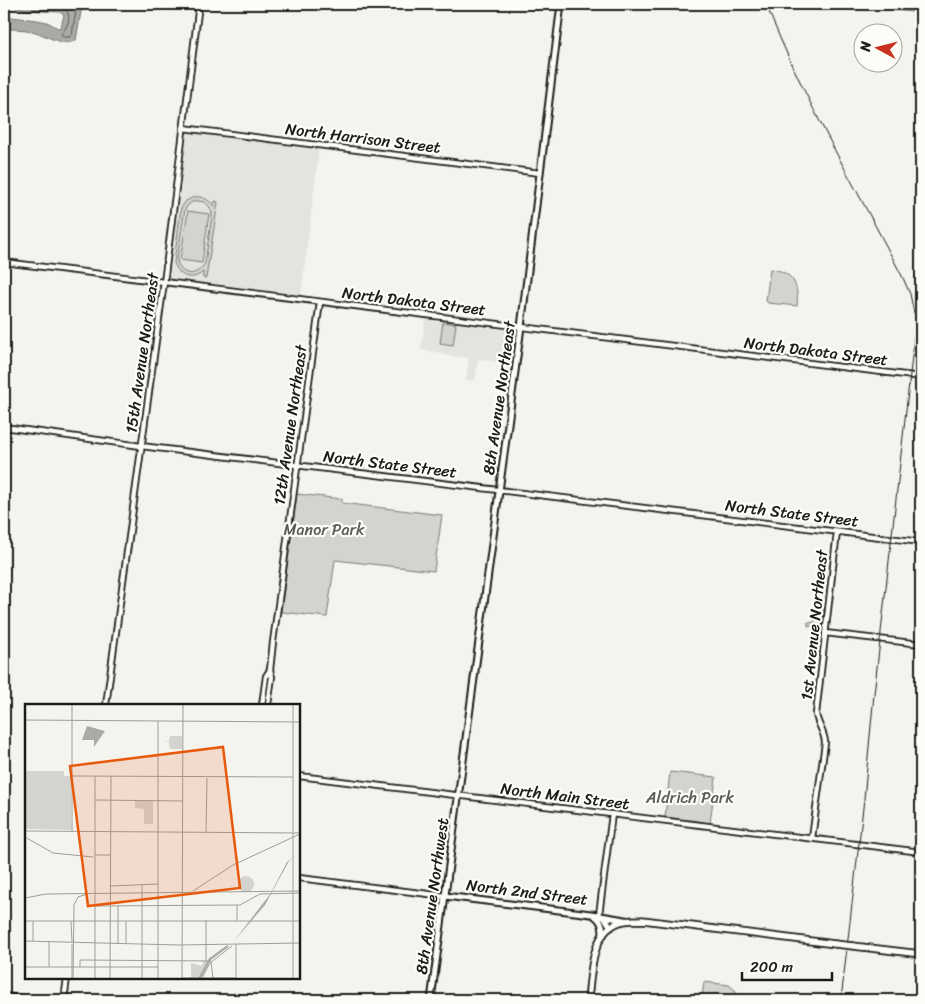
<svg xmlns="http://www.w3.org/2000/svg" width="925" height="1004" viewBox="0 0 925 1004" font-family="Sriracha,sans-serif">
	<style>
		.built { fill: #e4e3de }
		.green { fill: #d4d3cf; stroke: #787876; fill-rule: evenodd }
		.water { fill: #abaaa6; stroke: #72716f; fill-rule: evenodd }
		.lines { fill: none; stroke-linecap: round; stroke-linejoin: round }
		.shore { stroke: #555553; stroke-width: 1 }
		.tertiary-casing { stroke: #1c1c1c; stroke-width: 8 }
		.secondary-casing { stroke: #1c1c1c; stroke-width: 9 }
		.primary-casing { stroke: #1c1c1c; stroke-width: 9 }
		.tertiary { stroke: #fdfcf7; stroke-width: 4.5 }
		.secondary { stroke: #fdfcf7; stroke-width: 5 }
		.primary { stroke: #fdfcf7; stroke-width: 5.5 }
		.rail { stroke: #1c1c1c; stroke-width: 1 }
		.primary-bridge-casing { stroke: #1c1c1c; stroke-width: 9; stroke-linecap: butt }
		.primary-bridge { stroke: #fdfcf7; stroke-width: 5.5 }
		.labels { text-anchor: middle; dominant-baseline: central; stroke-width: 4.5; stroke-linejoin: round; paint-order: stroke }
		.street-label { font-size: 16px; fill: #1c1c1c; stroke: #fdfcf7 }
		.park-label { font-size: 16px; fill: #5c5c5b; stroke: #fdfcf7 }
		.inset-river { fill: none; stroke: #abaaa6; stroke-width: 2.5 }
		.inset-road { fill: none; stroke: #9e9d9a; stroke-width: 1 }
		.view { fill: #e8590c; fill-opacity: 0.15; stroke: #e8590c; stroke-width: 2.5 }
		.inset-edge { fill: none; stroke: #1c1c1c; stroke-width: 2.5 }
	</style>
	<rect width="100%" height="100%" fill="#f4f3ee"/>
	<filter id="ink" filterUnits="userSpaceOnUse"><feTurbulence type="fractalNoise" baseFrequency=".02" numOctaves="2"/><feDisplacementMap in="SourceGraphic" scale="10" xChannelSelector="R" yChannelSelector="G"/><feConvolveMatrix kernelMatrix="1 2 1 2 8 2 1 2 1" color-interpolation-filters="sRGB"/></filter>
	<g filter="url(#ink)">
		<g class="built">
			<polygon points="187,132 319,149 301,295 169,279"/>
			<polygon points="425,320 515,331 511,364 478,359 475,381 466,380 469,358 443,355 443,353 421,350"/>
		</g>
		<g class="green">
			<polygon points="859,4 921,4 921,13 859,6"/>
			<path d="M194,197C202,196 208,199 214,206L215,201L218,202L206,278H203V272C192,282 178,277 174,262L181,208L186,201ZM194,201C205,200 211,205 212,215L205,263C197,278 180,277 177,260L185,209L189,204Z"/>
			<polygon points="188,211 209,214 202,263 180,260"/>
			<path d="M770,269C793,271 799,285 797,306L768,303L766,301Z"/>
			<polygon points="443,322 456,324 453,345 440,343"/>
			<polygon points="297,494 342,499 342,503 442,515 434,571 335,560 327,617 281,612"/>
			<polygon points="816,607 824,608 822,627 808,626 808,622 814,623"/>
			<polygon points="670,772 716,777 710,823 665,817"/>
			<polygon points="704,982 729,985 736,991 735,1000 704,1000 702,997"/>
		</g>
		<path class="water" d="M4,4H80L82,6L76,40C63,48 45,34 32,31C23,29 13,29 4,29ZM10,6L27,10L60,12L64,15L61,27L58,28L47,22L37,20L11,17C8,14 8,10 10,6Z"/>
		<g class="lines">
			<path class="shore" d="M24,4L61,7C75,14 67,26 61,35L63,37H70L72,35L77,4"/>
			<defs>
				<g id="tertiary">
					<polyline points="183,128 540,173"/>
					<polyline points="4,262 921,377"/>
					<polyline points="4,427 141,446 921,542"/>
					<polyline points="825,633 921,644"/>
					<polyline points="106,705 165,275 199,4"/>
					<polyline points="262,705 266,676 270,670"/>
					<polyline points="268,705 272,677 270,670 273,642 320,302"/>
					<polyline points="299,776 921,852"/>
					<path d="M812,838L825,743C825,732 817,724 816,714L837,532"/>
					<polyline points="299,878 445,896"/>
					<polyline points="599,915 612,814"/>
					<polyline points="4,996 37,1000"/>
					<polyline points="64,1000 67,978"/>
				</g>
				<g id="secondary">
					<polyline points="445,896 599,915 605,918 611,927"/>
					<path d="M594,915C602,921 603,926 603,935"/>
					<polyline points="601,916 625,920"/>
					<polyline points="431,1000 521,327 561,4"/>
				</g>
				<g id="primary">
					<polyline points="853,946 921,954"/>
					<path d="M588,1000C591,974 591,927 624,921C630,920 637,920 643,920L835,944"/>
				</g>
			</defs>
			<use href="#tertiary" class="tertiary-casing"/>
			<use href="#secondary" class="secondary-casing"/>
			<use href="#primary" class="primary-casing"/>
			<use href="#tertiary" class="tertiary"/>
			<use href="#secondary" class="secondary"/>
			<use href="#primary" class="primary"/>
			<g class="rail">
				<path d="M766,4C803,99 856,187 903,278L910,294L914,313"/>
				<polyline points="841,1000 864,799 874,694 921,277"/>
			</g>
			<defs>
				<polyline id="primary-bridge" points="835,944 853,946"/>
			</defs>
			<use href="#primary-bridge" class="primary-bridge-casing"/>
			<use href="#primary-bridge" class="primary-bridge"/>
		</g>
	</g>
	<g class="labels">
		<g class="street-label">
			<text transform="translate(363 138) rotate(7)">North Harrison Street</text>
			<text transform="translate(414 301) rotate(7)">North Dakota Street</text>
			<text transform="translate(816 351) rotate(7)">North Dakota Street</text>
			<text transform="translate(142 353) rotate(-82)">15th Avenue Northeast</text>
			<text transform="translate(499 398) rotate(-82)">8th Avenue Northeast</text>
			<text transform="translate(290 425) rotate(-82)">12th Avenue Northeast</text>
			<text transform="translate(390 464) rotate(7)">North State Street</text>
			<text transform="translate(792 513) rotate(7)">North State Street</text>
			<text transform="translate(814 625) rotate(-84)">1st Avenue Northeast</text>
			<text transform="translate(565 796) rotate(7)">North Main Street</text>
			<text transform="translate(527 892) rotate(7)">North 2nd Street</text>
			<text transform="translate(432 896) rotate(-82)">8th Avenue Northwest</text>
		</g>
		<g class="park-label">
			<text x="324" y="529">Manor Park</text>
			<text x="690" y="797">Aldrich Park</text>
		</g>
	</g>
	<g transform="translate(25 704)">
		<rect width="275" height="275" fill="#f4f3ee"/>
		<path d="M145,32H157V45H145L144,38H139L144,37ZM0,67H39V72H46V126L0,125ZM110,97H128V120H119V105L110,104ZM213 180a8 8 0 1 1 16 0a8 8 0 1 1-16 0ZM178,257H185L177,274H166V259L177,262Z" fill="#d4d3cf"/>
		<path d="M62,22L80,27L69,43V36H57ZM275,148L264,157L240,201L209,237L246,189L262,158Z" fill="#abaaa6"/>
		<path class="inset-river" d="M174,275L185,255L203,242"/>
		<path class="inset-road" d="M47,0V127M268,0V275M0,16L275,18M47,72L268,73M70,72V127M70,96L158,97M0,127L275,129M70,127V240M181,128L182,74M0,133L28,149L68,153M70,151H86M86,182L133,180M168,187L208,161L275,130M0,194L21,190L275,187M212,201V217M70,202L215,201L235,190L275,189M0,217H275M8,217V237M46,217L47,238M0,237L153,241L275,239M24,237V263M93,240V202M101,240V217M181,257V216M0,263H133M55,263V256L186,257L188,275M157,274H211M177,274L185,259L207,242M47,275V240M48,275L49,201L53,193L62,190M70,275V240M85,275L86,72M117,275V180M133,275V17M157,275L158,0M211,275V240"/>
		<path class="view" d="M198,43L215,184L63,202L45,62Z"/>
		<rect width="275" height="275" class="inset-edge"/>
	</g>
	<rect width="925" height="1004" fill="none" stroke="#fdfcf7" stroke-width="20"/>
	<rect x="10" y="10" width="905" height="984" fill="none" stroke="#1c1c1c" stroke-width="2" filter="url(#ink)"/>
	<g transform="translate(878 48) rotate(277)"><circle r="24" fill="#fdfcf7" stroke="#a3a29f"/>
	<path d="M0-4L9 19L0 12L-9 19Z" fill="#c8321e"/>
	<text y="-8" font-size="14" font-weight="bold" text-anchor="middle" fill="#1c1c1c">N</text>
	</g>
	<path d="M742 972v8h90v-8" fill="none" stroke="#1c1c1c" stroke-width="2.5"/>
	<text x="750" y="972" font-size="15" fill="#1c1c1c" stroke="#fdfcf7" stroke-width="4" paint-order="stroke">200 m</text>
</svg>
